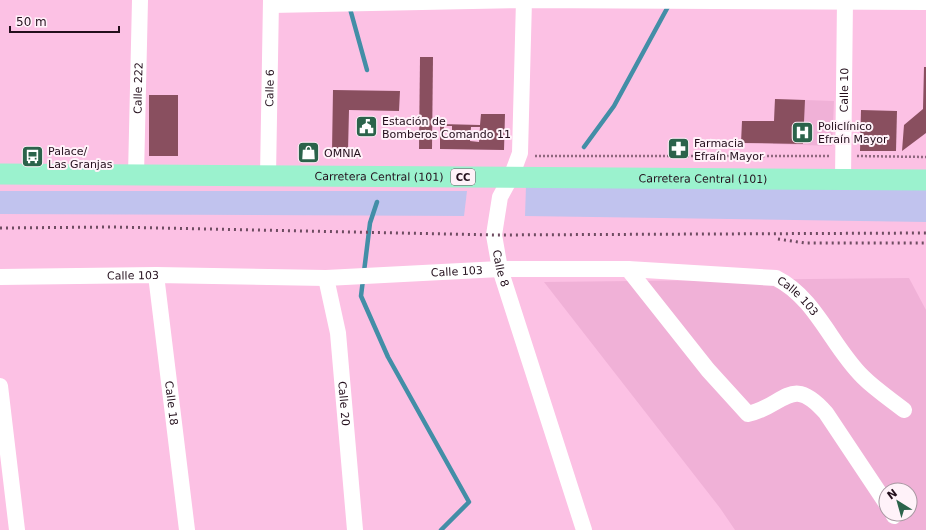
<svg xmlns="http://www.w3.org/2000/svg" width="926" height="530" viewBox="0 0 926 530" font-family="'DejaVu Sans',sans-serif">
	<style>
		.built { fill: #f0b1d7; fill-rule: evenodd }
		.green { fill: #c1c3ee }
		.lines { fill: none; stroke-linecap: round; stroke-linejoin: round }
		.stream { stroke: #438ea7; stroke-width: 4.5 }
		.building { fill: #894f5f; fill-rule: evenodd }
		.path { stroke: #8e677e; stroke-width: 2.5; stroke-dasharray: 2 2; stroke-linecap: butt }
		.minor { stroke: #fff; stroke-width: 16 }
		.major { stroke: #9bf2ce; stroke-width: 21 }
		.rail { stroke: #6e4c61; stroke-width: 3; stroke-dasharray: 2 4; stroke-linecap: butt }
		.labels { text-anchor: middle; dominant-baseline: central; stroke-width: 4; stroke-linejoin: round; paint-order: stroke }
		.shield { fill: #fff2f9; stroke: #65535e; stroke-width: 1 }
		.shield-label { font-size: 10px; font-weight: bold; fill: #230f1c }
		.street-label { font-size: 11px; fill: #230f1c; stroke: #fff2f9 }
		.poi-label { font-size: 11px; fill: #230f1c; stroke: #fff2f9; text-anchor: start }
	</style>
	<rect width="100%" height="100%" fill="#fcc1e4"/>
	<g class="built">
		<polygon points="775,99 834,101 832,146 773,144"/>
		<path d="M909,278L926,310V530H735L720,508L544,282ZM886,490H910V514H886Z"/>
	</g>
	<g class="green">
		<polygon points="526,186 926,186 926,222 525,216"/>
		<polygon points="0,191 467,191 464,216 0,214"/>
	</g>
	<g class="lines">
		<g class="stream">
			<polyline points="349,5 367,70"/>
			<polyline points="584,147 614,106 670,3"/>
			<polyline points="377,202 370,223 361,296 388,357 469,502 441,530"/>
		</g>
	</g>
	<g class="building">
		<polygon points="420,57 433,57 432,149 419,149"/>
		<polygon points="924,67 926,67 926,133 902,151 904,125 923,109"/>
		<polygon points="333,90 400,91 399,111 349,110 348,151 332,151"/>
		<rect x="149" y="95" width="29" height="61"/>
		<polygon points="775,99 805,100 803,144 741,143 742,121 774,121"/>
		<polygon points="861,110 897,111 896,151 860,151"/>
		<path d="M481,114H505L504,150L440,149V124L480,125ZM444,126H452V140H444ZM471,127H480L479,142L470,141Z"/>
	</g>
	<g class="lines">
		<g class="path">
			<polyline points="535,156 830,156"/>
			<polyline points="857,156 926,157"/>
		</g>
		<g class="minor">
			<path id="s1" d="M524,0L520,153L511,177L500,197L494,235L500,269L584,530"/>
			<polyline points="271,5 524,0 926,2"/>
			<path id="s2" d="M136,175L140,0"/>
			<path id="s3" d="M268,176L271,0"/>
			<path id="s4" d="M843,179L845,0"/>
			<path d="M628,269L708,370L748,414C785,406 791,373 826,413L886,503"/>
			<path id="s5" d="M156,275L187,530"/>
			<path id="s6" d="M0,277L156,275L326,278L500,269H628L776,278C816,298 832,347 863,377C875,389 890,399 904,410"/>
			<path id="s7" d="M326,278L338,333L355,530"/>
			<polyline points="0,386 17,530"/>
			<polyline points="893,514 894,516"/>
		</g>
		<path class="major" id="s8" d="M0,174L926,180"/>
		<g class="rail">
			<polyline points="0,228 114,227 494,235 926,233"/>
			<polyline points="778,239 805,243 926,243"/>
		</g>
	</g>
	<defs>
		<symbol id="civic-square" viewBox="-11 -11 22 22"><rect x="-9" y="-9" width="18" height="18" rx="4" fill="#2b634b" stroke="#fff2f9"/><path d="M-.6-6.5H3V-4.5H.6V-3L4-1V1h2V6H-6V1h2V-1L-.6-3ZM-1.2 2.5V6h2.4V2.5Z" fill="#fff"/></symbol>
		<symbol id="hospital-square" viewBox="-11 -11 22 22"><rect x="-9" y="-9" width="18" height="18" rx="4" fill="#2b634b" stroke="#fff2f9"/><path d="M-5-5h3v3.5h4V-5h3V5h-3V1.5h-4V5h-3Z" fill="#fff"/></symbol>
		<symbol id="pharmacy-square" viewBox="-11 -11 22 22"><rect x="-9" y="-9" width="18" height="18" rx="4" fill="#2b634b" stroke="#fff2f9"/><path d="M-2-6h4v4h4v4h-4v4h-4v-4h-4v-4h4Z" fill="#fff"/></symbol>
		<symbol id="shop-square" viewBox="-11 -11 22 22"><rect x="-9" y="-9" width="18" height="18" rx="4" fill="#2b634b" stroke="#fff2f9"/><path d="M-5-2.5h2.3a2.7 3.5 0 0 1 5.4 0H5L5.5 6h-11ZM-1.5-2.5h3a1.5 2.3 0 0 0-3 0Z" fill="#fff"/></symbol>
		<symbol id="bus-square" viewBox="-11 -11 22 22"><rect x="-9" y="-9" width="18" height="18" rx="4" fill="#2b634b" stroke="#fff2f9"/><path d="M-5-6H5V4H4V6H2V4H-2V6H-4V4H-5ZM-3.5-4V0h7V-4ZM-3.5 1.2v1.5H-2V1.2ZM2 1.2v1.5H3.5V1.2Z" fill="#fff"/></symbol>
	</defs>
	<g fill-rule="evenodd">
		<use href="#civic-square" x="354" y="114" width="25" height="25"/>
		<use href="#hospital-square" x="790" y="120" width="25" height="25"/>
		<use href="#pharmacy-square" x="666" y="136" width="25" height="25"/>
		<use href="#shop-square" x="296" y="140" width="25" height="25"/>
		<use href="#bus-square" x="20" y="144" width="25" height="25"/>
	</g>
	<g class="labels">
		<rect class="shield" x="451" y="169" width="24" height="16" rx="3"/>
		<g class="shield-label">
			<text x="463" y="177">CC</text>
		</g>
		<g class="street-label">
			<text stroke="none"><textPath href="#s2" startOffset="87">Calle 222</textPath></text>
			<text stroke="none"><textPath href="#s3" startOffset="88">Calle 6</textPath></text>
			<text stroke="none"><textPath href="#s4" startOffset="89">Calle 10</textPath></text>
			<text stroke="none"><textPath href="#s8" startOffset="379">Carretera Central (101)</textPath></text>
			<text stroke="none"><textPath href="#s8" startOffset="703">Carretera Central (101)</textPath></text>
			<text stroke="none"><textPath href="#s1" startOffset="274">Calle 8</textPath></text>
			<text stroke="none"><textPath href="#s6" startOffset="457">Calle 103</textPath></text>
			<text stroke="none"><textPath href="#s6" startOffset="133">Calle 103</textPath></text>
			<text stroke="none"><textPath href="#s6" startOffset="805">Calle 103</textPath></text>
			<text stroke="none"><textPath href="#s5" startOffset="129">Calle 18</textPath></text>
			<text stroke="none"><textPath href="#s7" startOffset="127">Calle 20</textPath></text>
		</g>
		<g class="poi-label">
			<text x="382" y="121">Estación de<tspan x="382" dy="13">Bomberos Comando 11</tspan></text>
			<text x="818" y="126">Policlínico<tspan x="818" dy="13">Efraín Mayor</tspan></text>
			<text x="694" y="143">Farmacia<tspan x="694" dy="13">Efraín Mayor</tspan></text>
			<text x="48" y="151">Palace/<tspan x="48" dy="13">Las Granjas</tspan></text>
			<text x="324" y="153">OMNIA</text>
		</g>
	</g>
	<g transform="translate(898 502) rotate(323)"><circle r="19" fill="#fff2f9" stroke="#a797a1"/>
	<path d="M0-3L7 15L0 10L-7 15Z" fill="#2b634b"/>
	<text y="-6" font-size="11" font-weight="bold" text-anchor="middle" fill="#230f1c">N</text>
	</g>
	<path d="M10 26v6h109v-6" fill="none" stroke="#230f1c" stroke-width="2"/>
	<text x="16" y="26" font-size="12" fill="#230f1c" stroke="#fff2f9" stroke-width="3" paint-order="stroke">50 m</text>
</svg>
